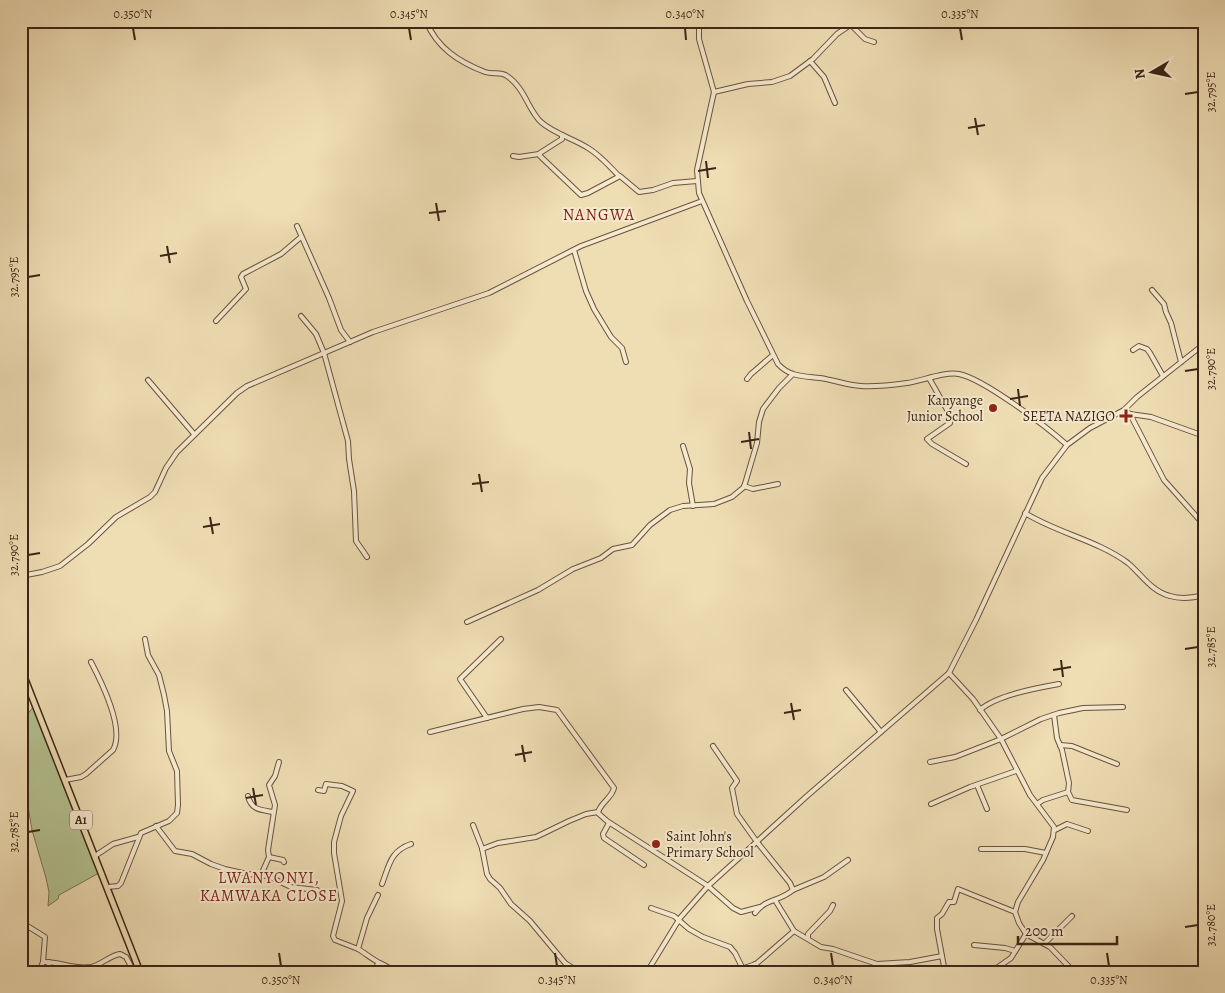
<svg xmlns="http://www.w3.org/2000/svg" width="1225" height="993" viewBox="0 0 1225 993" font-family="Alegreya,serif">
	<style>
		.green { fill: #b4c291; stroke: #787454 }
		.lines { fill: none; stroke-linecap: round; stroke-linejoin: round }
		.minor-casing { stroke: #69533e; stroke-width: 6 }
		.highway-casing { stroke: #3c2517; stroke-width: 8 }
		.minor { stroke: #f5e9ce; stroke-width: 4 }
		.highway { stroke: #efddb4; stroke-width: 5 }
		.ticks { fill: none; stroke: #3c2517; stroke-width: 2 }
		.poi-dot { fill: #8f2418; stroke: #f5e9ce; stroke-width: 2 }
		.labels { text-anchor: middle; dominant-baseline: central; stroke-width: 4; stroke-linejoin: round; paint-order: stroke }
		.shield { fill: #f5e9ce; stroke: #74604e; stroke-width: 1 }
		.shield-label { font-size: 12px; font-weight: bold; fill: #3c2517 }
		.poi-label { font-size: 14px; fill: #3c2517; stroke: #f5e9ce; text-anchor: end }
		.quarter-label { font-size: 16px; letter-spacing: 1px; fill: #7a1f14; stroke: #f5e9ce }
		.neatline { fill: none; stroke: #3c2517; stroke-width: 2 }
		.ticks-label { font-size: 12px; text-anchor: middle; fill: #3c2517 }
	</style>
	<rect width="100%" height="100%" fill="#efddb4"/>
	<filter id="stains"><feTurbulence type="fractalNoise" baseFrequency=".004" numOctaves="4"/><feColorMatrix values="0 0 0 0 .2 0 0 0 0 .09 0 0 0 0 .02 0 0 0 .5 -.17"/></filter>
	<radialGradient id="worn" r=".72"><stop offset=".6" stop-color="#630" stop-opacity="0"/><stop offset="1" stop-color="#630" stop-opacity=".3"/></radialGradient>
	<polygon class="green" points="33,707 99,873 59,895 58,899 48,906 49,892 46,878 32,830 25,789 21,779 21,766 25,747 21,723"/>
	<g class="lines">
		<defs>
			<g id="minor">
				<path d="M426,21C437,48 459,62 485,72C493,75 500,71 507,76C525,88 528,110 541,122C553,133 574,139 588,148C600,155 609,166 619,176"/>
				<path d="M699,21V39L714,92L697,170L699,193L747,301L778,364C790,377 803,376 820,378C834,380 847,385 861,386C876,387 892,385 907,383C922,381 945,371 959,374C984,379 1047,427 1067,445"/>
				<polyline points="851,25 865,39 874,42"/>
				<polyline points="810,61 824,77 835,103"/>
				<polyline points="714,92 748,84 772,82 790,76 813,59 837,34 856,21"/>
				<polyline points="562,135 562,139 540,153 540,156 581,195 588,193 620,176 639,192 653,190 673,183 697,181"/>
				<polyline points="513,156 519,157 539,154"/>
				<polyline points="297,226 329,298 341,330 350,342"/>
				<polyline points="574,250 586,291 594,309 611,337 622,348 626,362"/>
				<polyline points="1152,290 1164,304 1166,312 1171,323 1181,362"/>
				<polyline points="301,316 316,334 324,353 348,441 349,459 354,491 356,541 367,557"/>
				<polyline points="216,321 246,289 241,277 243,274 281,254 301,237"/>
				<polyline points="1133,350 1139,346 1147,349 1150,353 1163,376"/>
				<polyline points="929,378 950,415 950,423 927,439 932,444 966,464"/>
				<polyline points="747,379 751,374 773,355"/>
				<polyline points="148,380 194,434"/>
				<polyline points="1124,410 1130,414 1151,417 1204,436"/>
				<polyline points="1130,414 1164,480 1204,525"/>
				<polyline points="683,446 690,469 689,483 693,506"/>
				<polyline points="744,486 753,489 778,484"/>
				<path d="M1025,513C1057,533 1097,540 1128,563C1141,574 1151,591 1170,596C1180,599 1193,598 1204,595"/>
				<polyline points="21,576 42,572 60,566 88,544 116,517 150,497 155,492 166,468 177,452 237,393 247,386 373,332 489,293 581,246 702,201"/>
				<polyline points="467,622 538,590 573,569 601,558 613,549 632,545 650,525 670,510 683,506 714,504 732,497 744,487 757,443 759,422 763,409 779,388 793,374"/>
				<polyline points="949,673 973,699 1001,739 1030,795 1054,827 1053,837 1043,860 1018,902 1015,912 1019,923 1026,934 1050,947 1074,972"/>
				<polyline points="846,690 881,732"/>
				<path d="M980,710C997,695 1037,688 1059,684"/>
				<polyline points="1054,715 1057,738 1062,750 1069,783 1068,792 1072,800 1127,810"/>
				<polyline points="487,718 460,679 501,639"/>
				<path d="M430,732L523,709L539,707L557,710L614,788C612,798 599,804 598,813L607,821L708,886L733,908L741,912L760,907"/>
				<polyline points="1060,745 1072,746 1117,764"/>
				<polyline points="713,746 737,781 732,788 737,814 757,842 790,883 793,890 824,877 848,860"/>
				<polyline points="930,762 955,757 1001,739 1041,719 1059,713 1083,708 1123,707"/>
				<path d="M65,780L81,777L86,774L113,750C125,729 101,681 91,662"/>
				<polyline points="977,785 987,809"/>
				<polyline points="318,790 324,791 326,784 342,786 353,791 341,816 334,842 334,853 342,901 333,936 335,940 358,949"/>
				<path d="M248,796C251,810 261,810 273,812"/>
				<polyline points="931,804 970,787 1016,771"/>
				<polyline points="1037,804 1043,800 1068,792"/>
				<polyline points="609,823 603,834 604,838 644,865"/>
				<polyline points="473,825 482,848 487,874 490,879 500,888 511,904 530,921 565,963 579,972"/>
				<polyline points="156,826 175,851 192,854 211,864 225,869 247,874 268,876 291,887 317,890"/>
				<polyline points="1055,830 1067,824 1088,831"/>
				<polyline points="482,849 498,843 536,837 569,821 586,814 598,812"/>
				<polyline points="981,849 1025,849 1046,853"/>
				<polyline points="95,856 113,844 138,837"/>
				<polyline points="269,857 268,850 275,805 269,785 275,776 279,762"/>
				<polyline points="261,875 269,857 283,860 284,862"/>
				<path d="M382,884C389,866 390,851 411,844"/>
				<polyline points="108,887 118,886 121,883 141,833 169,821 177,813 178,805 177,771 169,751 167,711 164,695 159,675 148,655 145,639"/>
				<path d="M378,895L367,918L358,949C365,953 373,960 380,963C386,966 390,968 395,972"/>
				<polyline points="775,900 794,931"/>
				<polyline points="651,908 674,916 689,929 703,937 730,947 735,953 743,969"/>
				<path d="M755,913C766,898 779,902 793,890"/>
				<polyline points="21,922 45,937 43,962"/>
				<polyline points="808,938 808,934 830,911 833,905"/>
				<polyline points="1044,944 1072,916"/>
				<polyline points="974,945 1005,948 1015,951"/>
				<polyline points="942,956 937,929 937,918 942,914 949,902 954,902 958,889 1015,912"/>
				<polyline points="755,964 759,972"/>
				<path d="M39,972L43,962C59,961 74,970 91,967C101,965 109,956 120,954L126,957L134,972"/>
				<polyline points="48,972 49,962"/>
				<polyline points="375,972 378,963"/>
				<polyline points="647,972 680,918 708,886 807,796 949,673 976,620 1042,478 1067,445 1090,428 1124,410 1137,397 1204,344"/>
				<polyline points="671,972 672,969"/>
				<polyline points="732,972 756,964 794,931 821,947 833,949 877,964 910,962 942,956 945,972"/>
				<polyline points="991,972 1011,958 1026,934"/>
			</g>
			<polyline id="highway" points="21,669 140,972"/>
		</defs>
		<use href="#minor" class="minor-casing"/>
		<use href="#highway" class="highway-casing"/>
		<use href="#minor" class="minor"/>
		<use href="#highway" class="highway"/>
	</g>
	<path class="ticks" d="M133,28L135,40M409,28L411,40M685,28L686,40M960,28L962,40M1185,94L1198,92M975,118L978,135M968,128L985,125M706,161L708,178M698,171L716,168M436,203L439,221M429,213L446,211M167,246L170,263M160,256L177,253M28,277L40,275M1185,371L1198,369M1018,389L1020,406M1010,399L1028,396M749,432L751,449M741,442L759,439M479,474L482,492M472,484L489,482M210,517L213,534M203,527L220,524M28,555L40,553M1185,649L1198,647M1061,660L1063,677M1053,670L1071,667M791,703L794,720M784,713L801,710M522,745L525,762M515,755L532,752M253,788L256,805M246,798L263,795M28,832L40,830M1185,927L1198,925M279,953L281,966M555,953L557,966M831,953L833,966M1107,953L1109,966"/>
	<g class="poi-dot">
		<circle cx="993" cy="408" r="5"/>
		<path d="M1123.5 408.5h5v5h5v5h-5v5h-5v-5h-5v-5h5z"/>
		<circle cx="656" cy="844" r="5"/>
	</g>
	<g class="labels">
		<rect class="shield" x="70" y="810.5" width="22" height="19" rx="4"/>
		<g class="shield-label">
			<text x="81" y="820">A1</text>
		</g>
		<g class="poi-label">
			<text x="983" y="400">Kanyange<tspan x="983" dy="16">Junior School</tspan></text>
			<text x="1115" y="416">SEETA NAZIGO</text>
			<text x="666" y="836" text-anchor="start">Saint John's<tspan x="666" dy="16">Primary School</tspan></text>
		</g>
		<g class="quarter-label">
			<text x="599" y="215">NANGWA</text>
			<text x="269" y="878">LWANYONYI,<tspan x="269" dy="18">KAMWAKA CLOSE</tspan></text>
		</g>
	</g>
	<rect width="1225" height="993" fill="none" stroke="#efddb4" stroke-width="55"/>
	<g transform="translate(1152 72) rotate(261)" stroke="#f5e9ce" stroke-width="4" paint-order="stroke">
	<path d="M0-4L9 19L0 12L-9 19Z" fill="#3c2517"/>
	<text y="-8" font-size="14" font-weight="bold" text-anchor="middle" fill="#3c2517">N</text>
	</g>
	<path d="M1018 936v8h99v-8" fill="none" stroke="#3c2517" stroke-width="2.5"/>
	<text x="1025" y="936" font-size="15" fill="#3c2517" stroke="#f5e9ce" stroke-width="4" paint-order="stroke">200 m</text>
	<rect x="28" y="28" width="1170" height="938" class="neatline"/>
	<g class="ticks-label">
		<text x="133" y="18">0.350°N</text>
		<text x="409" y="18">0.345°N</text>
		<text x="685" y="18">0.340°N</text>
		<text x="960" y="18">0.335°N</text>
		<text transform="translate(1211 92) rotate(-90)" y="4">32.795°E</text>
		<text transform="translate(14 277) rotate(-90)" y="4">32.795°E</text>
		<text transform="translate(1211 369) rotate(-90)" y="4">32.790°E</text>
		<text transform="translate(14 555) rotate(-90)" y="4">32.790°E</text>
		<text transform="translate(1211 647) rotate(-90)" y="4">32.785°E</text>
		<text transform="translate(14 832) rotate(-90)" y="4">32.785°E</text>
		<text transform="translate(1211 925) rotate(-90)" y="4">32.780°E</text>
		<text x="281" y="984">0.350°N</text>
		<text x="557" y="984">0.345°N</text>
		<text x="833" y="984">0.340°N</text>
		<text x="1109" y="984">0.335°N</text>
	</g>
	<rect width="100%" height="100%" filter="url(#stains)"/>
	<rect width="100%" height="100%" fill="url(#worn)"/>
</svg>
